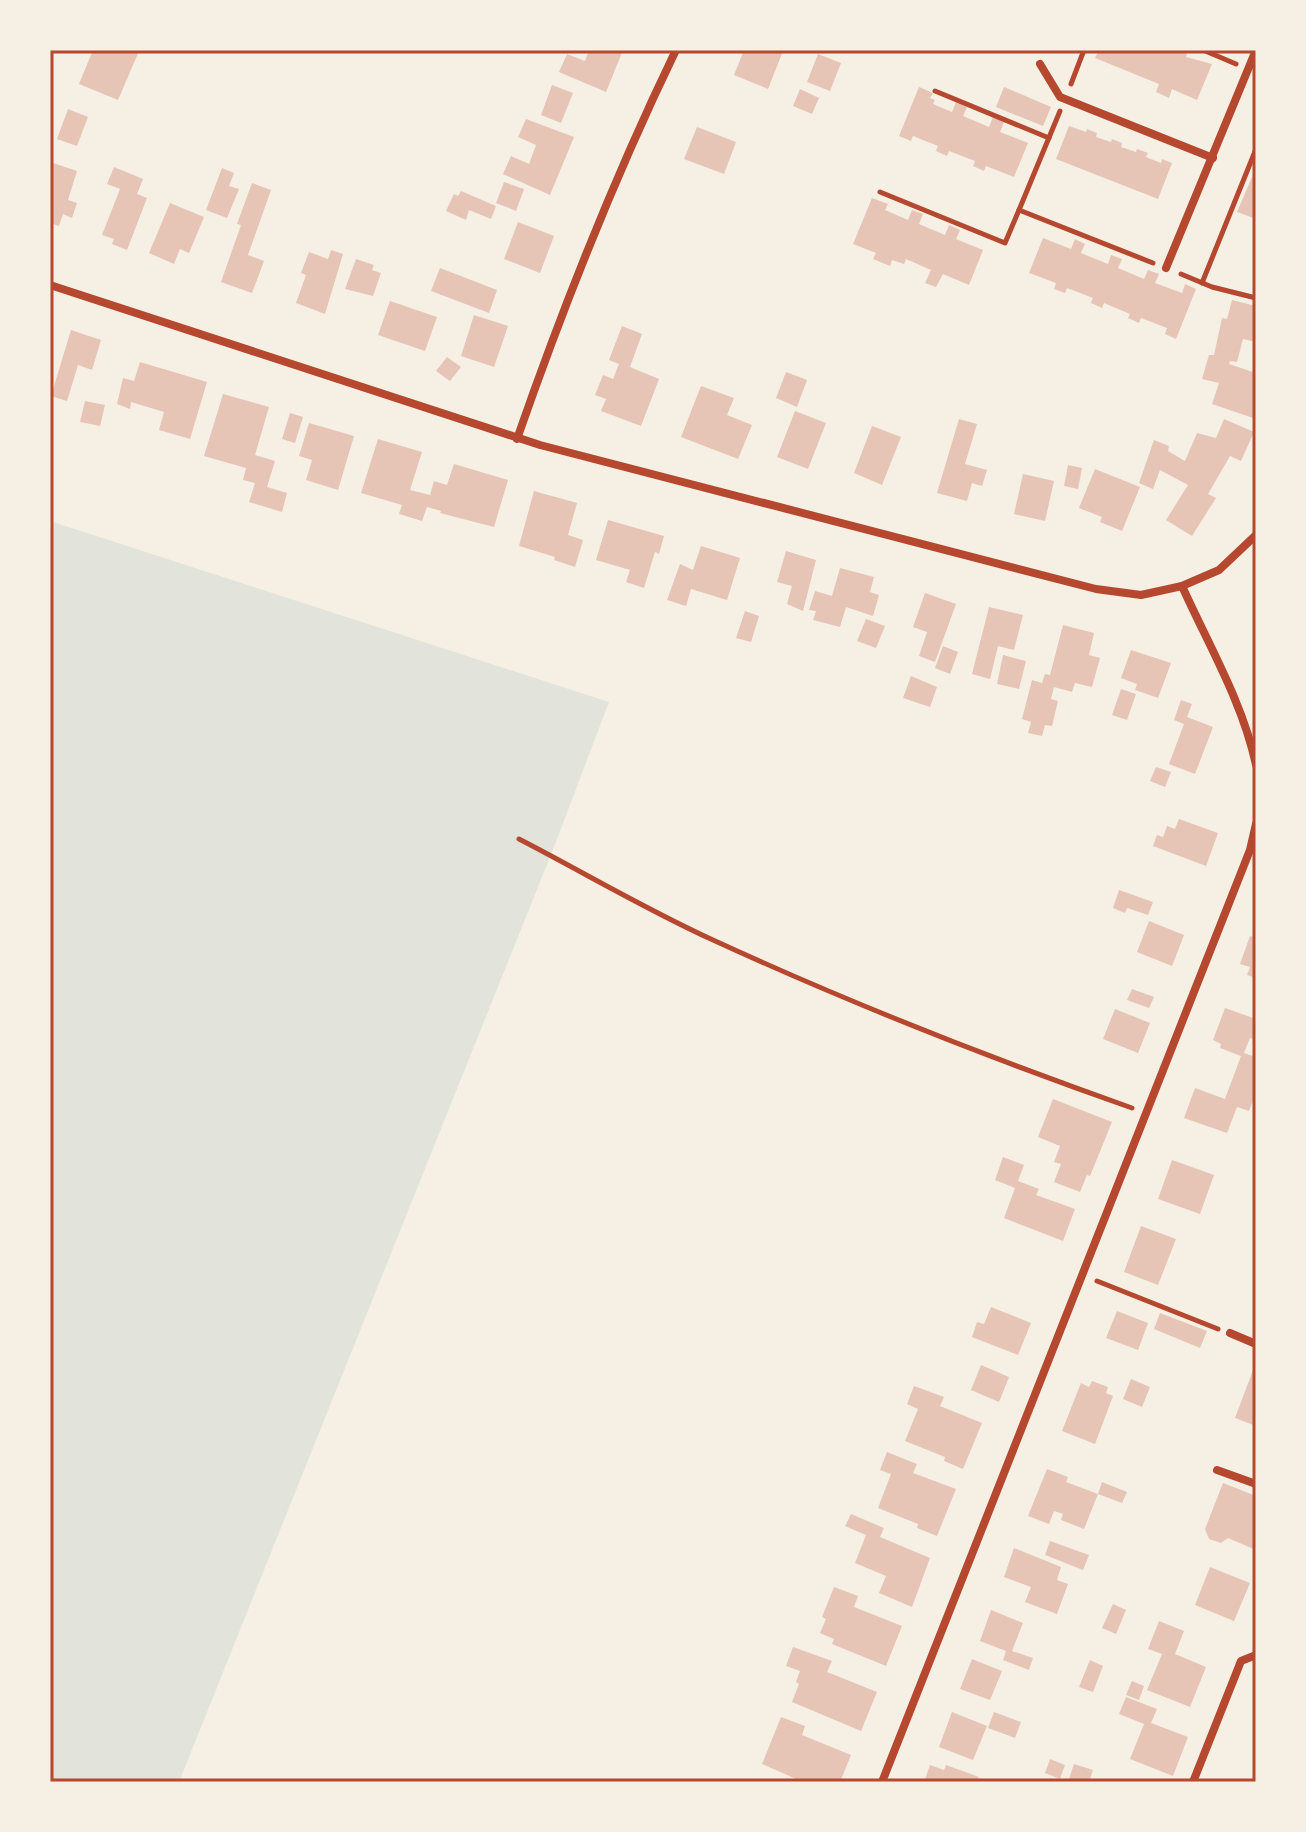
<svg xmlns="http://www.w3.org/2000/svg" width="1306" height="1832" viewBox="0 0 1306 1832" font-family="Spectral,serif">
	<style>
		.green { fill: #e2e4dc }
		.building { fill: #e6c5b7 }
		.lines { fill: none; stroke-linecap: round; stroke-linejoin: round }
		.path { stroke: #b5482f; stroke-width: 5 }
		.minor { stroke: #b5482f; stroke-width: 8 }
		.neatline { fill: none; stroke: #b5482f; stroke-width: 3 }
	</style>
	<rect width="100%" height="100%" fill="#f6efe4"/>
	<polygon class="green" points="50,521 609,702 554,847 179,1782 50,1782"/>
	<g class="building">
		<polygon points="93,50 139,51 118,100 79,84"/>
		<polygon points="589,50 623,50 606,92 559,72 567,54 585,61"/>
		<polygon points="744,50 783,51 768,89 734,75"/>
		<polygon points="1099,50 1179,50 1187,54 1186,57 1212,64 1197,100 1172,89 1169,98 1156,92 1159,84 1095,58"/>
		<polygon points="818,54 841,63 830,91 807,82"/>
		<polygon points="552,85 573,93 561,123 541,115"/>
		<polygon points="919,87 933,93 930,98 935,100 933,104 952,112 956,102 967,107 963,116 989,127 993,117 1004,122 1000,132 1028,143 1014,177 986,166 984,171 973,166 975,161 949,151 947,156 936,151 938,146 913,136 911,141 899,136"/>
		<polygon points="1004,87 1051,107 1043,126 996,107"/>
		<polygon points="800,89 819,98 812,114 793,106"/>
		<polygon points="68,109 88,117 77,146 57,139"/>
		<polygon points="526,119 574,137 550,195 503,174 511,156 529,164 536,145 518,137"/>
		<polygon points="1069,126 1086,132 1087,129 1097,133 1096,137 1111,142 1112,139 1122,143 1121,147 1136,152 1137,149 1148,153 1146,157 1161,163 1162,159 1172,163 1158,199 1056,159"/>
		<polygon points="697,127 736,142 724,174 684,159"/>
		<polygon points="50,162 77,171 68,200 77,203 72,218 63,214 59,226 50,223"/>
		<polygon points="114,167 143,179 137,194 147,198 127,250 112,244 114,239 102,235 120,189 107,184"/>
		<polygon points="222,168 234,173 229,186 239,189 227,218 206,210"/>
		<polygon points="1252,177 1256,179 1256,219 1237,212"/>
		<polygon points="504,182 524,189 516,211 496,203"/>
		<polygon points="252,183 271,190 248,255 264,261 252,293 221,282 241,225 237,224"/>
		<polygon points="461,191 496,206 491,219 469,210 466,220 446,211 454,194 458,196"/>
		<polygon points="872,198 888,204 885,210 908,220 912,210 923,214 919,224 945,235 949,225 960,230 956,239 983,250 969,285 943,274 936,287 925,283 931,270 906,259 904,264 892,260 890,266 873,259 876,253 853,244"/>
		<polygon points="170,203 204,217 189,253 180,249 174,264 149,253"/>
		<polygon points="518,222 554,236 540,273 504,259"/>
		<polygon points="1043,238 1071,249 1075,239 1085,244 1081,253 1108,264 1111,255 1122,259 1118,268 1144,279 1148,270 1159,274 1155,283 1182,293 1185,284 1196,289 1176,339 1165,334 1167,328 1141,318 1139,323 1128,318 1130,314 1104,303 1102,308 1091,303 1093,298 1067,288 1065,293 1054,289 1056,283 1029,273"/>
		<polygon points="331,250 343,254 325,314 296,303 306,275 301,273 309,252 328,259"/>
		<polygon points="356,259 374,265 372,270 381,273 373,296 345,289"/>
		<polygon points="440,268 497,290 489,313 431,291"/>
		<polygon points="1232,300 1256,306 1256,342 1243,339 1237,362 1230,361 1229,364 1256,373 1256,419 1212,404 1219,383 1202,379 1209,355 1214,355 1222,318 1227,319"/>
		<polygon points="390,301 437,317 425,351 378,335"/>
		<polygon points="474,315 508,326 494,367 461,356"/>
		<polygon points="622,326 642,334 630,367 659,379 641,426 601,411 606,399 595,395 603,375 613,379 619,364 609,360"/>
		<polygon points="71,330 101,340 92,370 78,365 67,401 51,396"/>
		<polygon points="447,357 461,367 450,381 436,371"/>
		<polygon points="140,362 207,382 190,439 159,430 164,412 131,402 130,409 117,404 123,378 134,381"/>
		<polygon points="786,372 807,380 797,407 776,398"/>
		<polygon points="701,386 734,398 727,415 752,425 738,459 681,437"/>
		<polygon points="223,394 269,407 255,455 275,461 267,487 287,493 282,512 249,502 255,483 243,480 246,468 204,456"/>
		<polygon points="85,401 105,405 100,426 80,422"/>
		<polygon points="795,411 826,423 808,469 777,457"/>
		<polygon points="290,413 303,417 295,443 282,439"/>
		<polygon points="959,419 977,424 965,464 987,470 982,486 972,483 967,501 937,493"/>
		<polygon points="1224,419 1254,432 1241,461 1230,456 1208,494 1216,498 1192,536 1166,520 1188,485 1160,470 1153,489 1139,483 1154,440 1169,446 1168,451 1185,461 1197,433 1216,438"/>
		<polygon points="309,423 354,436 338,490 306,480 312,460 299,456"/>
		<polygon points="872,426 901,437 882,485 854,473"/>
		<polygon points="378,439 422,452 410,490 430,495 434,481 447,485 454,464 508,480 494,527 440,513 441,511 427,507 422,521 399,514 402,505 361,493"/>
		<polygon points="1068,465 1082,468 1078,489 1064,486"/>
		<polygon points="1095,469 1140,487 1122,531 1100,522 1102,517 1079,508"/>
		<polygon points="1023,474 1054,481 1045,521 1014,514"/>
		<polygon points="534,491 577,503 568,535 583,540 575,567 554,560 555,557 519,546"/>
		<polygon points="608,520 664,536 659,554 655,552 644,588 626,582 630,570 596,560"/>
		<polygon points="701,546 740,558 727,600 691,589 686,606 667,600 680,564 693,570"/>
		<polygon points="786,551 816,560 803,611 787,604 792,586 777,582"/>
		<polygon points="840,568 874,577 870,592 879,595 873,616 846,607 840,627 813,620 816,611 809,610 815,591 832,596"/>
		<polygon points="925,593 956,604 935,662 919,656 927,632 913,627"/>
		<polygon points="989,607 1023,615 1014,650 998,646 990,679 972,674"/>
		<polygon points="745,611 759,616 751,642 736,638"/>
		<polygon points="866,619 885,626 876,648 857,641"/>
		<polygon points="1063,625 1094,633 1089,655 1100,658 1092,687 1075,683 1072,692 1054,687 1051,699 1058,701 1052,726 1045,725 1042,736 1028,733 1031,722 1022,719 1032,680 1042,683 1045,674 1050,675"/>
		<polygon points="943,646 958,652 950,674 935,668"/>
		<polygon points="1131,650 1171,663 1158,698 1135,690 1137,684 1121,678"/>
		<polygon points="1003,655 1026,661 1019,689 997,684"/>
		<polygon points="911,676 937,687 930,707 903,698"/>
		<polygon points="1121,689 1136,694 1127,720 1112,715"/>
		<polygon points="1181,700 1192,704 1187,717 1213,727 1195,774 1169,764 1184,724 1174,720"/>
		<polygon points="1156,767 1171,772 1165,787 1150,781"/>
		<polygon points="1179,819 1218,833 1206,866 1153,846 1157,835 1163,837 1167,826 1175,829"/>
		<polygon points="1119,890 1153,902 1148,915 1127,908 1125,913 1113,908"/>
		<polygon points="1149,921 1184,935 1172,966 1137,952"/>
		<polygon points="1250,936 1256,938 1256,978 1247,975 1250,967 1240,964"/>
		<polygon points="1132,989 1154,997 1149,1008 1127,1000"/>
		<polygon points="1225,1008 1256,1019 1256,1040 1250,1038 1244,1053 1256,1057 1256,1093 1249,1111 1237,1107 1227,1133 1184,1118 1195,1088 1225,1099 1241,1056 1220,1048 1221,1044 1213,1040"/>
		<polygon points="1115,1009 1150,1023 1138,1053 1103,1039"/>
		<polygon points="1053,1099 1112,1122 1090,1176 1087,1175 1080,1192 1054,1182 1061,1164 1054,1162 1060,1146 1038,1137"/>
		<polygon points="1003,1157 1024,1165 1018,1181 1039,1189 1036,1195 1075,1209 1063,1241 1004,1218 1015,1188 995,1180"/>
		<polygon points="1172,1160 1214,1175 1200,1214 1158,1199"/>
		<polygon points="1141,1226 1176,1239 1158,1285 1124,1272"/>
		<polygon points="991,1307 1031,1323 1018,1355 972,1337 977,1322 984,1324"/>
		<polygon points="1117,1311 1148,1323 1138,1350 1106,1338"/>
		<polygon points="1160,1313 1207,1331 1200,1348 1154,1329"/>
		<polygon points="1256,1362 1256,1426 1235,1418"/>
		<polygon points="981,1365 1009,1377 999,1402 971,1390"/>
		<polygon points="1131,1379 1150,1387 1142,1407 1123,1399"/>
		<polygon points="1092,1381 1108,1387 1106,1393 1113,1396 1095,1444 1062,1431 1081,1383 1089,1387"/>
		<polygon points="914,1386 944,1397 940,1406 982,1423 963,1469 944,1461 945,1457 905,1441 918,1409 907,1404"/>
		<polygon points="887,1452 917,1464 913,1473 956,1489 937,1536 917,1528 918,1524 878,1508 891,1474 880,1470"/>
		<polygon points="1047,1469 1068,1477 1066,1482 1098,1494 1102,1482 1127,1492 1122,1503 1098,1494 1084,1529 1061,1520 1063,1514 1054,1511 1049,1524 1028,1516"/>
		<polygon points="1223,1483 1256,1496 1256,1550 1228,1538 1221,1543 1209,1539 1205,1529"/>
		<polygon points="851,1514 884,1528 880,1537 930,1558 912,1607 879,1593 886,1576 855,1563 866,1535 845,1526"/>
		<polygon points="1050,1541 1089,1555 1083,1570 1045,1555"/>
		<polygon points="1014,1548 1061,1567 1057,1580 1068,1584 1057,1614 1025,1602 1031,1587 1004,1577"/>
		<polygon points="1210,1567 1250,1583 1234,1621 1195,1605"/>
		<polygon points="834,1587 858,1596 854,1607 902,1626 886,1666 832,1644 834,1639 820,1633 826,1619 822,1617"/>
		<polygon points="1113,1604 1126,1610 1116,1634 1102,1628"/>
		<polygon points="991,1610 1023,1623 1012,1651 1033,1658 1029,1670 1003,1660 1006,1651 980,1641"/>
		<polygon points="1159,1621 1184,1631 1175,1654 1206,1667 1190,1707 1147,1690 1162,1654 1148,1649"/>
		<polygon points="793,1647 832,1661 827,1672 877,1692 861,1731 792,1702 799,1684 796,1682 800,1671 786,1666"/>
		<polygon points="972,1659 1002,1671 990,1700 960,1689"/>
		<polygon points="1090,1660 1103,1666 1093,1692 1079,1687"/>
		<polygon points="1132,1681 1144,1686 1139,1700 1126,1695"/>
		<polygon points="1126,1697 1157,1709 1151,1723 1188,1737 1173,1776 1130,1759 1144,1724 1119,1714"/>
		<polygon points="952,1712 987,1726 973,1760 939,1747"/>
		<polygon points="994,1712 1021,1722 1015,1738 988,1728"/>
		<polygon points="781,1717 805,1726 802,1735 851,1755 840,1782 803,1782 762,1764"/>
		<polygon points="1050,1759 1065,1765 1060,1779 1045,1773"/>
		<polygon points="1074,1764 1093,1770 1089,1782 1068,1782"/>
		<polygon points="930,1765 944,1770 946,1765 979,1777 977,1782 924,1782"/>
	</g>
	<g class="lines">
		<g class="path">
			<polyline points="1203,50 1236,64"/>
			<polyline points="1071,84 1084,50"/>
			<polyline points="935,91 1049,138"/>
			<polyline points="880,192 1005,243 1019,210 1153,263"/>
			<polyline points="1019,210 1060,111"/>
			<polyline points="1181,274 1212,287 1256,298"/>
			<polyline points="1202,283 1256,149"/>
			<path d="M519,839C583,872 647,910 713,940C850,1003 990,1058 1132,1108"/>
			<polyline points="1097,1281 1218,1329"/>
		</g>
		<g class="minor">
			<polyline points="1040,64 1060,97 1213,158"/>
			<polyline points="1166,268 1256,50"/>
			<polyline points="50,285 540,445 1096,589 1141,595 1182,586 1219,570 1256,535"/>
			<path d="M517,439C563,307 615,176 676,50"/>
			<path d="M1182,586C1208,644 1243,703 1256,765"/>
			<polyline points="1230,1333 1256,1344"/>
			<polyline points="1217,1470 1256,1484"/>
			<polyline points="882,1782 1250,850 1256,824"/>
			<polyline points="1193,1782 1241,1661 1256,1655"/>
		</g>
	</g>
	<rect width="1306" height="1832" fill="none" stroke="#f6efe4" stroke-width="104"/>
	<rect x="52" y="52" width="1202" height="1728" class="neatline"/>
</svg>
